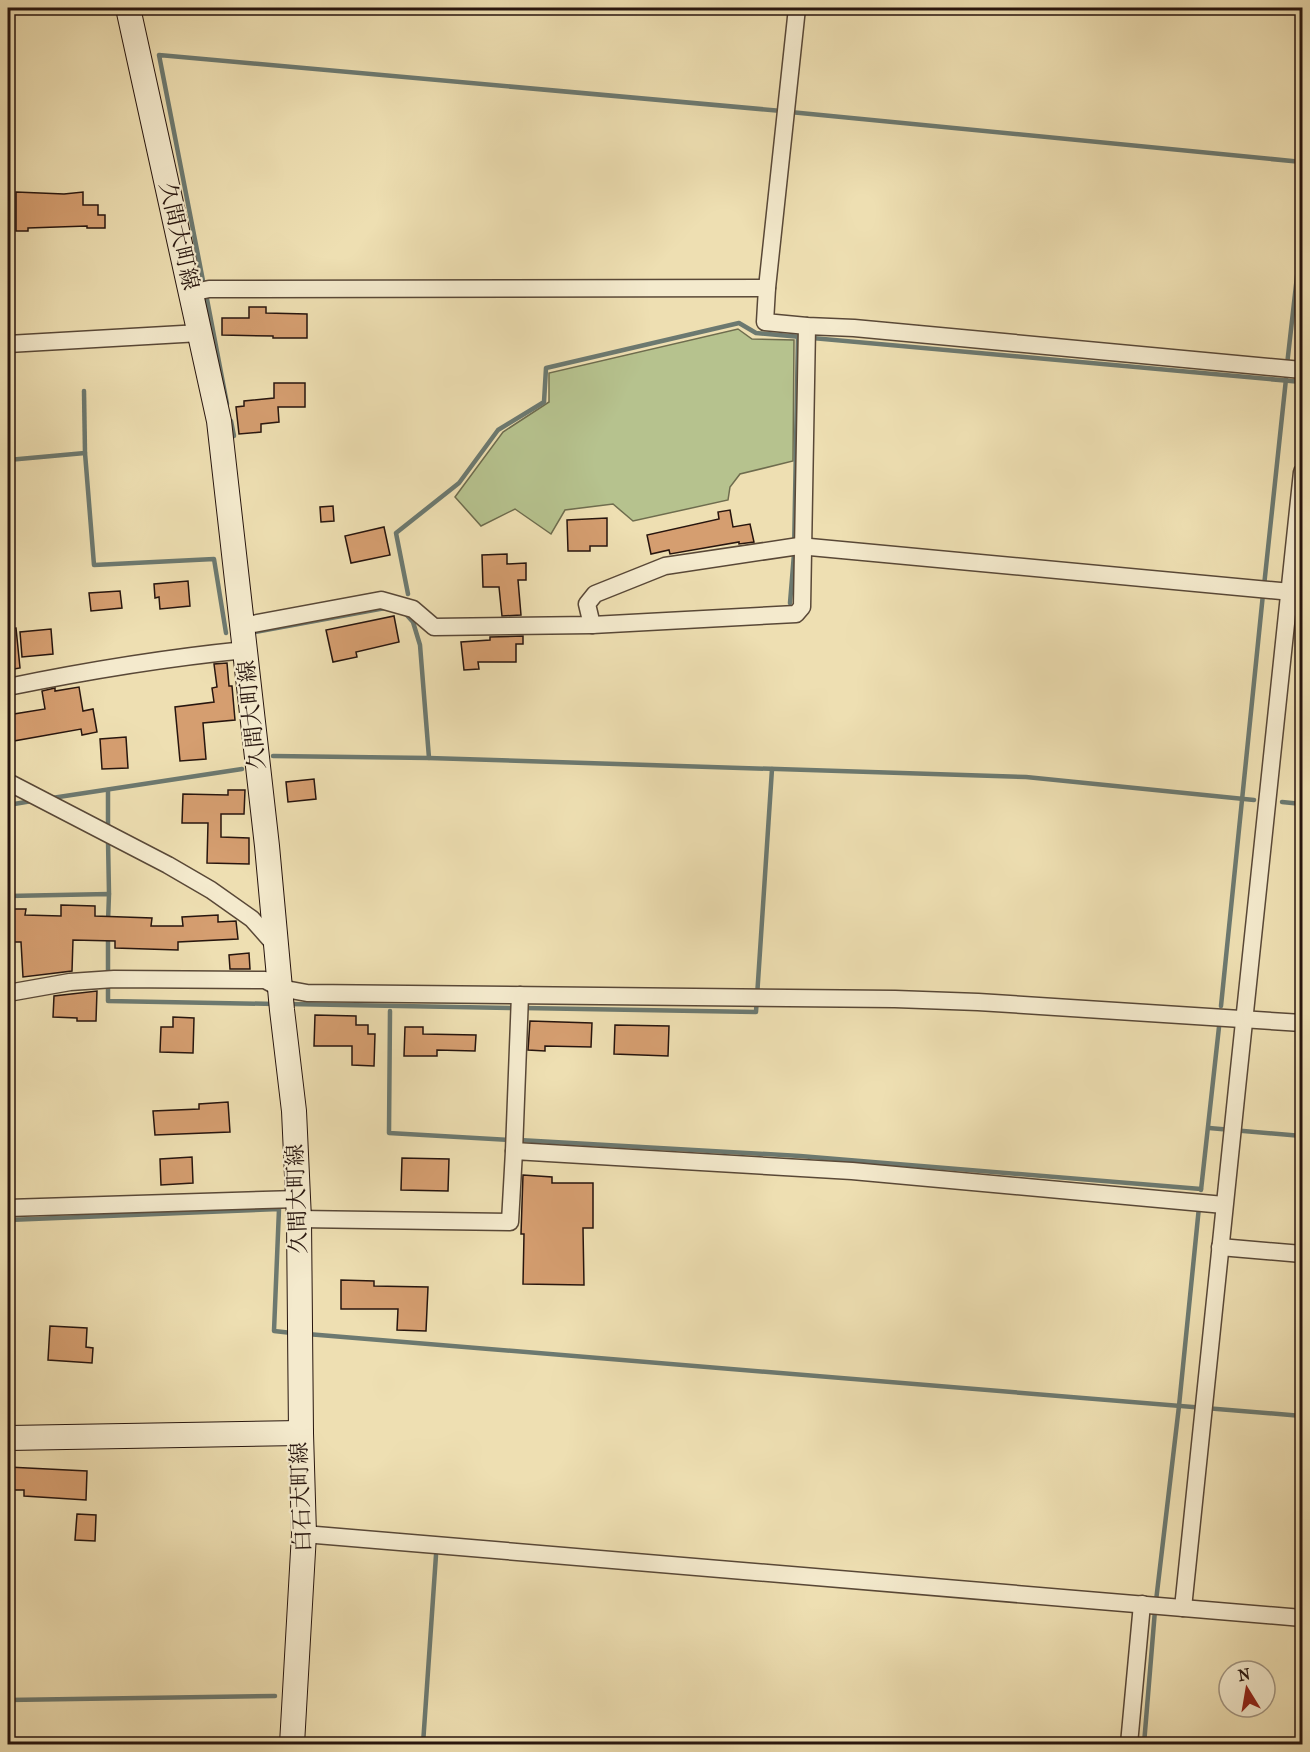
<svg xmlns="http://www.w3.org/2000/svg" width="1310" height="1752" viewBox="0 0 1310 1752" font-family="'IM FELL French Canon','Noto Serif JP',serif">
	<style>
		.green { fill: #b6c28e; stroke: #6e6c4e; stroke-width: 1.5 }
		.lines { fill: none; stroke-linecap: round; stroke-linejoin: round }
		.stream { stroke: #6c7970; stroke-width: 4.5 }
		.building { fill: #d59e70; stroke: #27150e; stroke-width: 1.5 }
		.minor-casing { stroke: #594837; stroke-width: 19 }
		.secondary-casing { stroke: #27150e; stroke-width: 26 }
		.minor { stroke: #f4eacd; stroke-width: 16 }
		.secondary { stroke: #f4eacd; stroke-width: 24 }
		.labels { text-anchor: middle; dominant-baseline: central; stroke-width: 4.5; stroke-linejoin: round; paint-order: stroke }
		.street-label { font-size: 22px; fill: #27150e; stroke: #f4eacd }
	</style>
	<rect width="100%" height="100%" fill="#eedfb2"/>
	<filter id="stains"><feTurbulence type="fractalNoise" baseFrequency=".00333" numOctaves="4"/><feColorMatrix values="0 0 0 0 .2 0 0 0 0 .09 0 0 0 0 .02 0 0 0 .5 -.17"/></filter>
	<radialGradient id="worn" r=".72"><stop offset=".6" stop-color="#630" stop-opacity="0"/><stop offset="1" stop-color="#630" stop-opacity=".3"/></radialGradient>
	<polygon class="green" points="738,329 752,339 794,340 793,461 740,474 730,487 728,500 633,521 613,504 565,510 551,534 515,509 481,526 455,497 503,432 549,402 549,373"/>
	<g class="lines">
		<g class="stream">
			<polyline points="790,112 1302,162"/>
			<polyline points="204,286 159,55 782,111"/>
			<polyline points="206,294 227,404"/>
			<polyline points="1287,365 1302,232"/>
			<polyline points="84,391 85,453"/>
			<polyline points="231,421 234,436"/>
			<polyline points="8,460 85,453 94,565 214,559 226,633"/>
			<polyline points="1264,586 1286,379"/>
			<polyline points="408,594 396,533 459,483 498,430 544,402 546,368 739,323 756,333 1302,382"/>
			<polyline points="790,603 794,554 798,337"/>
			<polyline points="404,612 413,622 420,645 429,758"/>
			<polyline points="255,632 385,608"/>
			<polyline points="273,756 429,758 1026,777 1254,800"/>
			<polyline points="108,790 108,829"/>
			<polyline points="52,798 242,769"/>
			<polyline points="1282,802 1302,804"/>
			<polyline points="8,805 32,801"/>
			<polyline points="108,840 109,894"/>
			<polyline points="8,896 109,894 108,922"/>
			<polyline points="108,937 108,1001 275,1004"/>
			<polyline points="289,1004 515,1008"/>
			<polyline points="1221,1006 1263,594"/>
			<polyline points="523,1008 756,1012 772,769"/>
			<polyline points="390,1011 389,1133 510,1140"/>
			<polyline points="1209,1128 1302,1136"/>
			<polyline points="519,1140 800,1156 1201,1189"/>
			<polyline points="1201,1190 1219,1027"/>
			<polyline points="8,1220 279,1209 274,1331 292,1333"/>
			<polyline points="307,1334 1302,1416"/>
			<polyline points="1156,1601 1179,1406 1199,1207"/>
			<polyline points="8,1700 275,1696"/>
			<polyline points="423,1744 436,1555"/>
			<polyline points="1144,1744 1155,1610"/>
		</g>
	</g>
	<g class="building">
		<polygon points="16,192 64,194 83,192 83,205 98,205 98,215 105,215 105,228 87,228 87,226 28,228 28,231 16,231"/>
		<polygon points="249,307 266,307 266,313 307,314 307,338 273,338 273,336 222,335 222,318 249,318"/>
		<polygon points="274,383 305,383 305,407 278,407 279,422 261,424 261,432 239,434 236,407 244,406 244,401 274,398"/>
		<polygon points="333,506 334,521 321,522 320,507"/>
		<polygon points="730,510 733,527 750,524 754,542 739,544 739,542 670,554 669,550 651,554 647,535 719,519 718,512"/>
		<polygon points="607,518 607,546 590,546 590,551 568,551 567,520"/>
		<polygon points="384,527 390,555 351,563 345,536"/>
		<polygon points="507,554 507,564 526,563 526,580 518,580 521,615 502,616 499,587 483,587 482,555"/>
		<polygon points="188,581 190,606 160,609 159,597 155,598 154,584"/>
		<polygon points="120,591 122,608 91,611 89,593"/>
		<polygon points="394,616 399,642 356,652 357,657 333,662 326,630"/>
		<polygon points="16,628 20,668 8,670 8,629"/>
		<polygon points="51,629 53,654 22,657 20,632"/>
		<polygon points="523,636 523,644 516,644 516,662 478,662 479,669 464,670 461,642 490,640 490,637"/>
		<polygon points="227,663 229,686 232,686 235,720 203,723 206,759 180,761 175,707 214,702 212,688 217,687 214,664"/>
		<polygon points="79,687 83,711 93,709 97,732 82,735 81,729 8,742 8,715 45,709 42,691 55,688 55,691"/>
		<polygon points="126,737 128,768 102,769 100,739"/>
		<polygon points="314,779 316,799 288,802 286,782"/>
		<polygon points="228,790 245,790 244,814 221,814 221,837 249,838 249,864 207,863 208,823 182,823 183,794 228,795"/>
		<polygon points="61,905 95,906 95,916 152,918 151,926 183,926 182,917 218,915 218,922 236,921 238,939 178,942 178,950 115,948 115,941 73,940 72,971 23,977 21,942 8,942 8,909 26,909 25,915 61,916"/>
		<polygon points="249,953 250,969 230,969 229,955"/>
		<polygon points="97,991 96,1021 77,1021 77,1018 53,1017 54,996"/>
		<polygon points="315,1015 356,1016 356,1025 368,1025 368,1034 375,1034 374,1066 352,1065 352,1046 314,1046"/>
		<polygon points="173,1017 194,1018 193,1053 160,1052 161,1027 173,1027"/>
		<polygon points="530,1021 592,1023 591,1047 545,1046 545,1051 528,1050"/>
		<polygon points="615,1025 669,1026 668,1056 614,1054"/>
		<polygon points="405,1027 423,1027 423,1034 476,1035 475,1051 437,1050 437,1056 404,1056"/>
		<polygon points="228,1102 230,1132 155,1135 153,1111 199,1109 199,1104"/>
		<polygon points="192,1157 193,1183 161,1185 160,1159"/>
		<polygon points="402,1158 449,1159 448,1191 401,1190"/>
		<polygon points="523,1175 552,1177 552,1183 593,1183 593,1228 583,1228 584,1285 523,1284 524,1234 521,1234"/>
		<polygon points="341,1280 374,1281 374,1286 428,1287 426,1331 397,1330 398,1309 341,1309"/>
		<polygon points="50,1326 87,1328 86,1347 93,1348 92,1363 48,1360"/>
		<polygon points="8,1467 87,1471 86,1500 24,1496 24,1490 8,1490"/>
		<polygon points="77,1514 96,1515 95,1541 75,1540"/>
	</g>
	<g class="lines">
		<defs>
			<g id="minor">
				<polyline points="797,8 767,288 765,322 807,326 854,328 1302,370"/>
				<polyline points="191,293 209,289 767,288"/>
				<polyline points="8,344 200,333"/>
				<polyline points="592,625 587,604 595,594 665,566 799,546 1302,593"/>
				<polyline points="242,626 381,600 413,609 434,627 592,625 796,614 802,607 807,326"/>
				<path d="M8,687C86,671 165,658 245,650"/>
				<polyline points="8,782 168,865 211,890 252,919 275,945"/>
				<polyline points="8,993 70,982 114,979 265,980 280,988 307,993 895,999 978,1002 1302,1023"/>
				<polyline points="514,1151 520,995"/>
				<polyline points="8,1208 298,1199"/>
				<polyline points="299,1219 510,1222 514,1151 852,1171 1224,1205"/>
				<polyline points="1220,1247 1302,1254"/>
				<polyline points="304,1534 1302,1618"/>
				<path d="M1183,1608C1221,1229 1263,851 1302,472"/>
				<polyline points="1129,1744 1142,1604"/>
			</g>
			<g id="secondary">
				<polyline points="128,8 219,421 267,846 282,1010 294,1111 299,1219 301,1433 304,1534 292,1744"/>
				<polyline points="8,1438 301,1433"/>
			</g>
		</defs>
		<use href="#minor" class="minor-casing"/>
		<use href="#secondary" class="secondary-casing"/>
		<use href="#minor" class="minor"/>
		<use href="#secondary" class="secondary"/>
	</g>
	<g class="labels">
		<g class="street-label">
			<text transform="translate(179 236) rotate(77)">久間大町線</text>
			<text transform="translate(252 715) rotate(-96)">久間大町線</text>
			<text transform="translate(297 1199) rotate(-92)">久間大町線</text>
			<text transform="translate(301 1497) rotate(-92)">白石大町線</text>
		</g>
	</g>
	<rect width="1310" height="1752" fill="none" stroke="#eedfb2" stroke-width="30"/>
	<rect x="9" y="9" width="1292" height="1734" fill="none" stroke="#27150e" stroke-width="3"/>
	<rect x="15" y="15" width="1280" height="1722" fill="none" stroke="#27150e" stroke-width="1.5"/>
	<g transform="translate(1247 1689) rotate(349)"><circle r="28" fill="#f4eacd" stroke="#a29581" stroke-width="1.5"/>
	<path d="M0-4.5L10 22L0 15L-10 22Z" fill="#8f2418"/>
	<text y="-9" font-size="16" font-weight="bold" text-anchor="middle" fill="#27150e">N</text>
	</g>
	<rect width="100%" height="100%" filter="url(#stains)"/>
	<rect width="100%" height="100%" fill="url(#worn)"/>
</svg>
